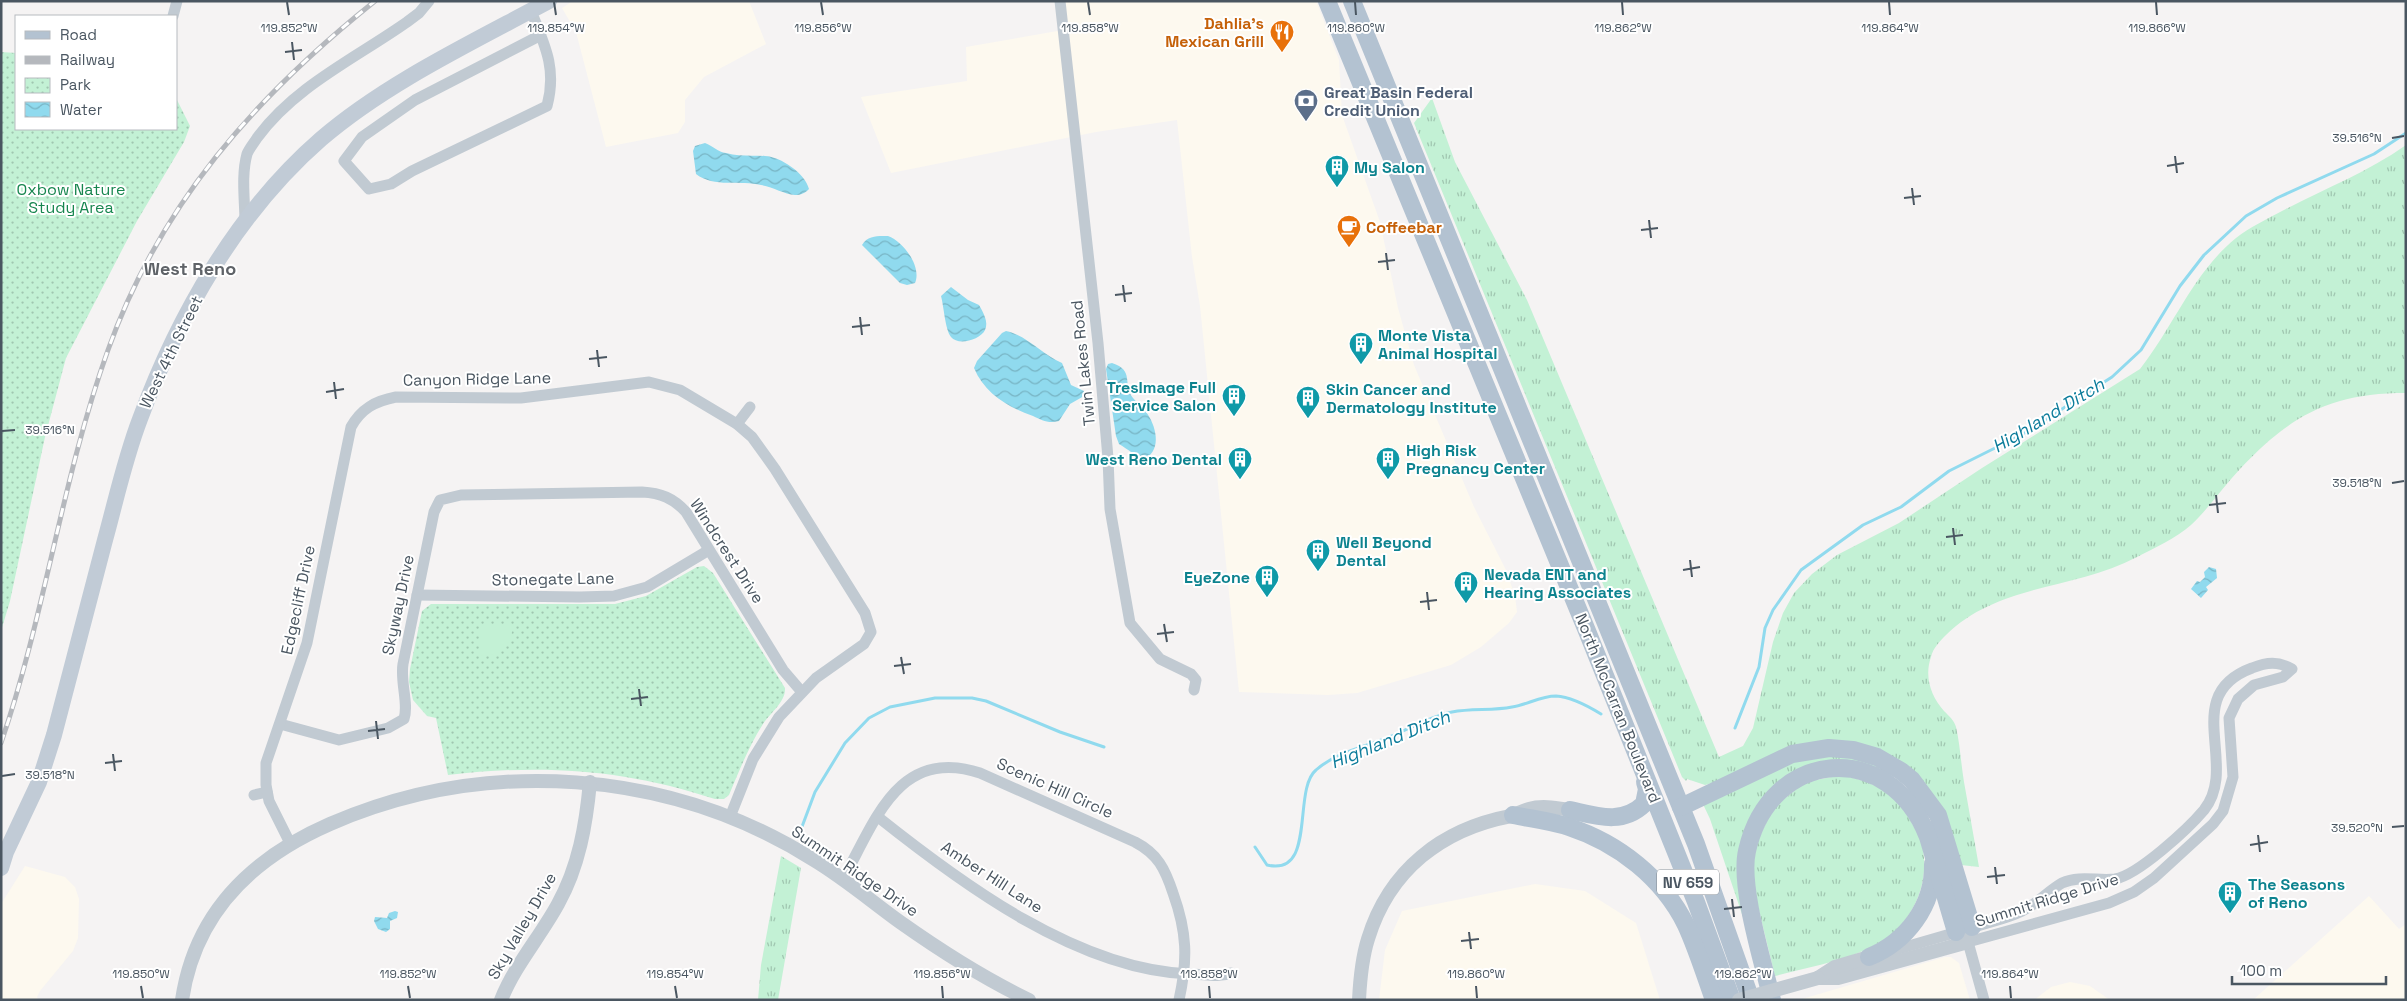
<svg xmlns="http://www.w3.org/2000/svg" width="2407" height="1001" viewBox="0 0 2407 1001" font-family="'Space Grotesk',sans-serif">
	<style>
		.commercial { fill: #fdf9ef }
		.grass { fill: url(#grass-tufts) }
		.park { fill: url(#park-dots) }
		.pitch { fill: #c3f1d5 }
		.water { fill: url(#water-waves) }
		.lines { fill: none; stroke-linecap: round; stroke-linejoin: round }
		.stream { stroke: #90daee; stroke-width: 3 }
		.minor { stroke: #c1cad2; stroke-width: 11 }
		.tertiary { stroke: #c1cad2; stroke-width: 14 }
		.secondary { stroke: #c1cbd6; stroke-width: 16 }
		.primary { stroke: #b3c2d1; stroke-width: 18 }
		.rail-casing { stroke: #b5b8bd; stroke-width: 5 }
		.rail { stroke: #fff; stroke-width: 3; stroke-dasharray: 9; stroke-linecap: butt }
		.tertiary-bridge { stroke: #c1cad2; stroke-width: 14 }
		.ticks { fill: none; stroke: #4a5661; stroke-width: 2 }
		.labels { text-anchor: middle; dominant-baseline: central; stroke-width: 4; stroke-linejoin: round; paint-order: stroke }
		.shield { fill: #fff; stroke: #808990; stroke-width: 1 }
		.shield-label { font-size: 15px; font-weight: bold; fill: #4a5661 }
		.food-label { font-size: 16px; font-weight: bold; fill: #c56008; stroke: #fff; text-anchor: end }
		.service-label { font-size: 16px; font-weight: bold; fill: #4e5e75; stroke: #fff; text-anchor: start }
		.culture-label { font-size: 16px; font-weight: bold; fill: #0d838f; stroke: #fff; text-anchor: start }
		.park-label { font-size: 16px; fill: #17864f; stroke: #fff }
		.street-label { font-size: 16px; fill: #4a5661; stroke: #fff }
		.neighbourhood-label { font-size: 18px; font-weight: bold; fill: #5f6368; stroke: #fff }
		.water-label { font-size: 18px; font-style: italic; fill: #0c7c9b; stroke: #fff }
		.ticks-label { font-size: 12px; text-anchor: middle; fill: #4a5661; stroke: #fff; stroke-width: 4; stroke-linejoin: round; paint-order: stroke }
	</style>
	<defs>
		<pattern id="grass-tufts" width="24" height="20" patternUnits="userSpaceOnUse" patternTransform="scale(1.25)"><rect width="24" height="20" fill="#c3f1d5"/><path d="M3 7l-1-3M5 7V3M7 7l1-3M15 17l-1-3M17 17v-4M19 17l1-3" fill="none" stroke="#a0c6b0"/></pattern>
		<pattern id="park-dots" width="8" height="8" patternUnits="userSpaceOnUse" patternTransform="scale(1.25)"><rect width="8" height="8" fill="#c3f1d5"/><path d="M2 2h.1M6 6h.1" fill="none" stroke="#a0c6b0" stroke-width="1.8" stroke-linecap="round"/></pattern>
		<pattern id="water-waves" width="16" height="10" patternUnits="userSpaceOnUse" patternTransform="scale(1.25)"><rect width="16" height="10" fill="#90daee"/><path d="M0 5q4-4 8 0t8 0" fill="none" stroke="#78b4c4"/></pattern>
	</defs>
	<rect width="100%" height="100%" fill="#f5f3f3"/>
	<g class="commercial">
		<polygon points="573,1 749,1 766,44 704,77 685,100 685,122 678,133 606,147 576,32 562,8"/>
		<polygon points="1060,1 1316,1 1339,60 1342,115 1380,222 1398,308 1414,365 1474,507 1506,570 1515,596 1517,612 1509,623 1481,647 1451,665 1357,693 1328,695 1239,692 1200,306 1192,257 1177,120 1096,132 891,173 861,97 967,81 966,47 1063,30"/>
		<polygon points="25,866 65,877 75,887 79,899 78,938 73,951 40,991 37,997 39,1000 1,1000 1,904"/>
		<polygon points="1535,884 1585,891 1636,923 1660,1000 1379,1000 1385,950 1402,911"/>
		<polygon points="2369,896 2399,929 2406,924 2406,1000 2253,1000"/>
		<polygon points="1945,957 1951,957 1959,963 1970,1000 1802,999"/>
		<polygon points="2070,982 2090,986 2110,1000 2034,1000 2051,987"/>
	</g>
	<g class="grass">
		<path d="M1432,98L1455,162L1527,300L1719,757L1743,746L1753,728L1773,642L1783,613L1794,593L1812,574L1837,555L1899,523L1982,468L2140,369C2174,326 2193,273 2236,238C2250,227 2267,219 2282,211C2324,189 2368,172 2406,145V393C2331,393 2291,415 2240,469C2223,487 2209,508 2191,525C2176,538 2155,548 2137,557C2075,590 1999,583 1946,635C1940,641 1933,648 1931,657C1924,677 1931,696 1944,711C1949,716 1954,720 1956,727C1960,744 1961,764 1964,782C1969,810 1974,838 1979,867L1961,865L1946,816L1850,743L1705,785L1687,779L1686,781L1682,777L1414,123Z"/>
		<polygon points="1842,753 1893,772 1888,778 1823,765 1749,828 1755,953 1710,819 1702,802 1787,760"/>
		<path d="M1842,775C1863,780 1879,785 1896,799C1902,803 1905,812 1909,818C1912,824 1917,831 1920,838C1932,873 1918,914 1889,936C1857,960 1812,966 1775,976L1753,886L1754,849L1773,808L1805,782Z"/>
		<polygon points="781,856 801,868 778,1000 758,1000 761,965"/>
	</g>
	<g class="park">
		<polygon points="1,52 16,53 16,129 176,129 176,98 190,126 184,142 137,221 66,358 45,437 10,601 1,631"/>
		<path d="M704,566L713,573L785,688C786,702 770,713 763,724C749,746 739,771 729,795L724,799H715C624,769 543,764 448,775L436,718L427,716L413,700L409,682L410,669L422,611L431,604H615L646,596L697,567Z"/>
	</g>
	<path class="pitch" d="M483,624H513C512,644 501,656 480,656V628Z"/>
	<g class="water">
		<path d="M705,143C713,146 718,152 726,153C739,157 752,155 765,156C781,157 805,173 809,189C805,193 801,195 795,195C784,194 773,187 761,185C741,180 714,188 696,174L693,151L695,146Z"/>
		<path d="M888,236C904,242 922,267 915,283L907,285L900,283L862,245C868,235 878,236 888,236Z"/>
		<path d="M951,287L968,300L979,305C983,312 989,322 985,330C980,340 958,346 951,337C945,329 944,307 941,296Z"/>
		<path d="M1006,331C1028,336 1042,355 1062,363L1071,385L1084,391V396L1070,404L1059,421C1048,424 1042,420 1033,416C1008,407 985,394 974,368L977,361L1002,333Z"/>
		<path d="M1112,363C1135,370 1122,384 1133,398C1137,403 1142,407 1146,412C1156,425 1162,449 1146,458C1135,457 1128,449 1119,444L1116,436L1106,369L1108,364Z"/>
		<polygon points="2209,567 2216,569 2217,578 2206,587 2208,590 2201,598 2191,589 2197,581 2200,582 2205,577 2204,572"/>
		<polygon points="395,911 398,912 397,918 390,921 390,929 386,932 378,929 374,921 375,917 387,918 389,913"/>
	</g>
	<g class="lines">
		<g class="stream">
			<polyline points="1735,728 1759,667 1765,628 1773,610 1801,570 1863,525 1901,507 1949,471 2023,434 2112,377 2141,350 2180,286 2204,255 2246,216 2277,198 2374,154 2406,133"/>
			<polyline points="800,832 815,792 845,743 869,718 890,707 935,698 972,698 986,701 1060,732 1104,747"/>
			<path d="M1255,847L1267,865C1317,877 1292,790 1316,770C1336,752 1368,746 1392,736C1411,728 1431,716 1452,712C1472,708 1492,711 1512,707C1527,705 1540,696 1556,696C1572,697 1588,706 1601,714"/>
		</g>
		<g class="minor">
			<polyline points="1060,1 1098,343 1108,458 1110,509 1130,623 1160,659 1191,674 1196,680 1194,690"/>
			<path d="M531,11C545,45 557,69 547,106L412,171L391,184L369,189L344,161L362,137L415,100L541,35"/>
			<polyline points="173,16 177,1"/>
			<path d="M245,223C245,201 241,176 247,154C249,149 254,143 257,138C295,86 356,58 407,22L419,13L429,1"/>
			<polyline points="737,424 750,407"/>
			<polyline points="417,595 580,597 614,596 647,587 709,550"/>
			<path d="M280,724L339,740L388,728L404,719C409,704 400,682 403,664L434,512L440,500L461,495L642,492C661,493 673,498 686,512L783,670L801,691"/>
			<polyline points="254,795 267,792"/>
			<path d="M878,817C962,884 1078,970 1190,974C1204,974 1218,978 1231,973"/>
			<path d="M290,843L269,801L266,785V763L307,643L351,427C361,409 375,401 396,397L521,398L649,382L680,390L737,424L752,437L775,469L865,613L871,632L864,644L816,678L779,717L753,759L730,817"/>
			<path d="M843,879C875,822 898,746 980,773L1135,842C1158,854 1165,869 1173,893C1187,932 1188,959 1179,1000"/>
			<polyline points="1963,939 1968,942 1984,1000"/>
			<path d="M1888,952C1916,944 1944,936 1971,928C1988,922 2006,919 2022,911C2037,904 2048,891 2062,883C2080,875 2097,881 2115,879C2138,875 2188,829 2204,810C2240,765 2179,695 2252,668C2267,662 2278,661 2292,669L2283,677L2254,685L2238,699L2229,718L2233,777L2223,811L2213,824L2154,878L2134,892L2109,903L1968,942"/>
		</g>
		<g class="tertiary">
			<polyline points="1818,978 1838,978 1968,942 1972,927"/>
			<polyline points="1818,978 1835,967 1869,957"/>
			<path d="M182,1000C195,912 252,858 330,824C487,756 669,769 814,860C844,878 871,901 900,922C941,951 983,978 1029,1000"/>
			<path d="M501,1000C515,965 540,937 558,904C579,866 586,825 590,782"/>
			<path d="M1359,1000C1360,980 1362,958 1368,939C1389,870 1442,829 1511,816C1517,814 1522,811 1529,809C1542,805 1557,808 1570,810"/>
		</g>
		<path class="secondary" d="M1,868L6,852L39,782L54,735C71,670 88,605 105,540C116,500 125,458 140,419C178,316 237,212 321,139C386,83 473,42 549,1"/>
		<g class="primary">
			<polyline points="1327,1 1587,631 1696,902 1732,1000"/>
			<polyline points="1352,1 1696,844 1751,1000"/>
			<polyline points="1681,807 1792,754 1829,748 1853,750 1877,757 1901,771 1912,780 1938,815 1972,927"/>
			<path d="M1570,810C1597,816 1622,825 1644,804L1647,789L1645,782"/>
			<path d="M1513,815C1532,819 1551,821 1569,827C1618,843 1663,878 1686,925C1697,949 1705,975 1714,1000"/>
			<path d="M1869,957C1906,942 1934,906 1933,864"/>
			<path d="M1772,1000C1763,962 1739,886 1747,851C1770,748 1890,738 1928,837L1956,932"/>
		</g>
		<defs>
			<path id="rail" d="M1,743C45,615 62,478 108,350C160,204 255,97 375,1"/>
		</defs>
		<use href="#rail" class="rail-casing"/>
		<use href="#rail" class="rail"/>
		<polyline class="tertiary-bridge" points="1739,1000 1818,978"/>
	</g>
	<path class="ticks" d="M287,2L289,15M554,2L556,15M821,2L823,15M1088,2L1090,15M1355,2L1356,15M1622,2L1623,15M1889,2L1890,15M2156,2L2157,15M292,42L294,60M285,52L302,50M2392,138L2404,136M2175,156L2177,173M2167,166L2184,163M1912,188L1914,205M1904,198L1921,196M1649,220L1651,238M1641,230L1658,228M1386,253L1388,270M1378,262L1395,260M1123,285L1125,302M1115,295L1132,293M860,317L862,335M852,327L870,325M597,350L599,367M589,359L607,357M334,382L336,399M326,392L344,389M2,431L15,430M2392,483L2404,481M2216,495L2218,513M2209,505L2226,503M1953,528L1955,545M1946,537L1963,535M1690,560L1692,577M1683,570L1700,567M1427,592L1429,610M1420,602L1437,600M1164,624L1167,642M1157,634L1174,632M901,657L904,674M894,666L911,664M639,689L641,706M631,699L648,697M376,721L378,739M368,731L385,729M113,754L115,771M105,763L122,761M2,776L15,774M2392,827L2404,826M2258,835L2260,852M2250,845L2268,842M1995,867L1997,884M1987,877L2005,875M1732,899L1734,917M1724,909L1742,907M1469,932L1471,949M1461,941L1479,939M141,986L143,998M408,986L410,998M675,986L677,998M942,986L943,998M1209,986L1210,998M1476,986L1477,998M1743,986L1744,998M2010,986L2011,998"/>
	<defs>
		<symbol id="restaurant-pin" viewBox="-11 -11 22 30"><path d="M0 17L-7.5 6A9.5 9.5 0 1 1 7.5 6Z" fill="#e8710a" stroke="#fff"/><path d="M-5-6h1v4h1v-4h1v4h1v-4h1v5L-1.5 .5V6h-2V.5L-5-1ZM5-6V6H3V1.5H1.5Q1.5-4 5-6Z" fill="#fff"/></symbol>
		<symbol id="bank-pin" viewBox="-11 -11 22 30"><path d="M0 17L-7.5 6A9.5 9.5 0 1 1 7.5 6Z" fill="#5c6f8a" stroke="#fff"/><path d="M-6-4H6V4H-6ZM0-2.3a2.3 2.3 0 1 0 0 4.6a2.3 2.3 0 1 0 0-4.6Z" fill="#fff"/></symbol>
		<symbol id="building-pin" viewBox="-11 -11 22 30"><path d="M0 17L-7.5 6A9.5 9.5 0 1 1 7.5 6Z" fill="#0f9aa8" stroke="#fff"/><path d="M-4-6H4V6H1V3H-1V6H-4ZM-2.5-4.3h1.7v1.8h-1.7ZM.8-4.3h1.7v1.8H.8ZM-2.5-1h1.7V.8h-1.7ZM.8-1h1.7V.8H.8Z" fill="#fff"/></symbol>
		<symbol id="cafe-pin" viewBox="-11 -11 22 30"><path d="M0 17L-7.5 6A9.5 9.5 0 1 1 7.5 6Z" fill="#e8710a" stroke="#fff"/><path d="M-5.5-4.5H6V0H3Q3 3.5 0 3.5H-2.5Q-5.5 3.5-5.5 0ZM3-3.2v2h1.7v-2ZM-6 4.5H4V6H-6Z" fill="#fff"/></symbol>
	</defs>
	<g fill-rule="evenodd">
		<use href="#restaurant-pin" x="1268" y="18" width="28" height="38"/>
		<use href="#bank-pin" x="1292" y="87" width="28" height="38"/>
		<use href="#building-pin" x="1323" y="153" width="28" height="38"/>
		<use href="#cafe-pin" x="1335" y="213" width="28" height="38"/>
		<use href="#building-pin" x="1347" y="330" width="28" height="38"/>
		<use href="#building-pin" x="1220" y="382" width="28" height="38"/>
		<use href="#building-pin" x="1294" y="384" width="28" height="38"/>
		<use href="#building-pin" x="1226" y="445" width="28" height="38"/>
		<use href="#building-pin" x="1374" y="445" width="28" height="38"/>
		<use href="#building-pin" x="1304" y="537" width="28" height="38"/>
		<use href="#building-pin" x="1253" y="563" width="28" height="38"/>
		<use href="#building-pin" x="1452" y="569" width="28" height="38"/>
		<use href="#building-pin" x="2216" y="879" width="28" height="38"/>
	</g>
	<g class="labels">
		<rect class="shield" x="1657" y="869.5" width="62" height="25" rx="4"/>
		<g class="shield-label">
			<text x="1688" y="882">NV 659</text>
		</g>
		<g class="food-label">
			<text x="1264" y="23">Dahlia's<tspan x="1264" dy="18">Mexican Grill</tspan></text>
			<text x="1366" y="227" text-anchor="start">Coffeebar</text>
		</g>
		<g class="service-label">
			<text x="1324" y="92">Great Basin Federal<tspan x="1324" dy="18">Credit Union</tspan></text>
		</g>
		<g class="culture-label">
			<text x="1354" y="167">My Salon</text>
			<text x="1378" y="335">Monte Vista<tspan x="1378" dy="18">Animal Hospital</tspan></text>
			<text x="1216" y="387" text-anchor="end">TresImage Full<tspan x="1216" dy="18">Service Salon</tspan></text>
			<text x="1326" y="389">Skin Cancer and<tspan x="1326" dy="18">Dermatology Institute</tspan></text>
			<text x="1406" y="450">High Risk<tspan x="1406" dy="18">Pregnancy Center</tspan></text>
			<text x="1222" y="459" text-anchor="end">West Reno Dental</text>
			<text x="1336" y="542">Well Beyond<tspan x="1336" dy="18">Dental</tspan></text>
			<text x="1484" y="574">Nevada ENT and<tspan x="1484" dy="18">Hearing Associates</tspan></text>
			<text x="1250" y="577" text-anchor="end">EyeZone</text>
			<text x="2248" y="884">The Seasons<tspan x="2248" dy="18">of Reno</tspan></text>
		</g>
		<g class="park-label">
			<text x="71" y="189">Oxbow Nature<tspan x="71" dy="18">Study Area</tspan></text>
		</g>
		<g class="street-label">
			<text transform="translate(171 352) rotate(-64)">West 4th Street</text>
			<text transform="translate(1083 363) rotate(-96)">Twin Lakes Road</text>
			<text transform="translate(477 379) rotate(-1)">Canyon Ridge Lane</text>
			<text transform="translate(727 551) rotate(57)">Windcrest Drive</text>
			<text transform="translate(553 579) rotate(-1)">Stonegate Lane</text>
			<text transform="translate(298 600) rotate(-78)">Edgecliff Drive</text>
			<text transform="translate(398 605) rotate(-78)">Skyway Drive</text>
			<text transform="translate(1618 708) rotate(68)">North McCarran Boulevard</text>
			<text transform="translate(1055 788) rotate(24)">Scenic Hill Circle</text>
			<text transform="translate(855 871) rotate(34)">Summit Ridge Drive</text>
			<text transform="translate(992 877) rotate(33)">Amber Hill Lane</text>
			<text transform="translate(2047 900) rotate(-17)">Summit Ridge Drive</text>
			<text transform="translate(522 926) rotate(-60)">Sky Valley Drive</text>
		</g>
		<g class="neighbourhood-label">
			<text x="190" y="268">West Reno</text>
		</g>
		<g class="water-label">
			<text transform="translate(2048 415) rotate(-31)">Highland Ditch</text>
			<text transform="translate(1390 739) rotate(-22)">Highland Ditch</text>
		</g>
	</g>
	<g class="ticks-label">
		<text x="289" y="32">119.852°W</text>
		<text x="556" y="32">119.854°W</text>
		<text x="823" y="32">119.856°W</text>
		<text x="1090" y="32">119.858°W</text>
		<text x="1356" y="32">119.860°W</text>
		<text x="1623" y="32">119.862°W</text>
		<text x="1890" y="32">119.864°W</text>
		<text x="2157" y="32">119.866°W</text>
		<text x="2357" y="142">39.516°N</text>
		<text x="50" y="434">39.516°N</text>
		<text x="2357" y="487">39.518°N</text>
		<text x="50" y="779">39.518°N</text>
		<text x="2357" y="832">39.520°N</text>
		<text x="141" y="978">119.850°W</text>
		<text x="408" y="978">119.852°W</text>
		<text x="675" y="978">119.854°W</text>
		<text x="942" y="978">119.856°W</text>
		<text x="1209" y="978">119.858°W</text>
		<text x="1476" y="978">119.860°W</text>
		<text x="1743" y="978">119.862°W</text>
		<text x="2010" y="978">119.864°W</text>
	</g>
	<rect width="2407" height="1001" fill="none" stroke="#4a5661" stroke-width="5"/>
	<rect x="15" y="15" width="162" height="115" fill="#ffffff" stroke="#b7bbc0"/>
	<rect x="25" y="31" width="25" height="8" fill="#b3c2d1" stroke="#b7bbc0"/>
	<text x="60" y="40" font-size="15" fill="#4a5661">Road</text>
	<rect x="25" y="56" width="25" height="8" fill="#b5b8bd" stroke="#b7bbc0"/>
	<text x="60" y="65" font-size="15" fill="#4a5661">Railway</text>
	<rect x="25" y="78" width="25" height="15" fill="url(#park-dots)" stroke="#b7bbc0"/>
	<text x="60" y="90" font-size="15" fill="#4a5661">Park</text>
	<rect x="25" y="102" width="25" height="15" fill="url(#water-waves)" stroke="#b7bbc0"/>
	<text x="60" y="115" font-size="15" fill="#4a5661">Water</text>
	<path d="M2232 976v8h154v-8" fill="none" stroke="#4a5661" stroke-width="2.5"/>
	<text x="2240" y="976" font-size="15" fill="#4a5661" stroke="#ffffff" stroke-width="4" paint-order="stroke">100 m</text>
</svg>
